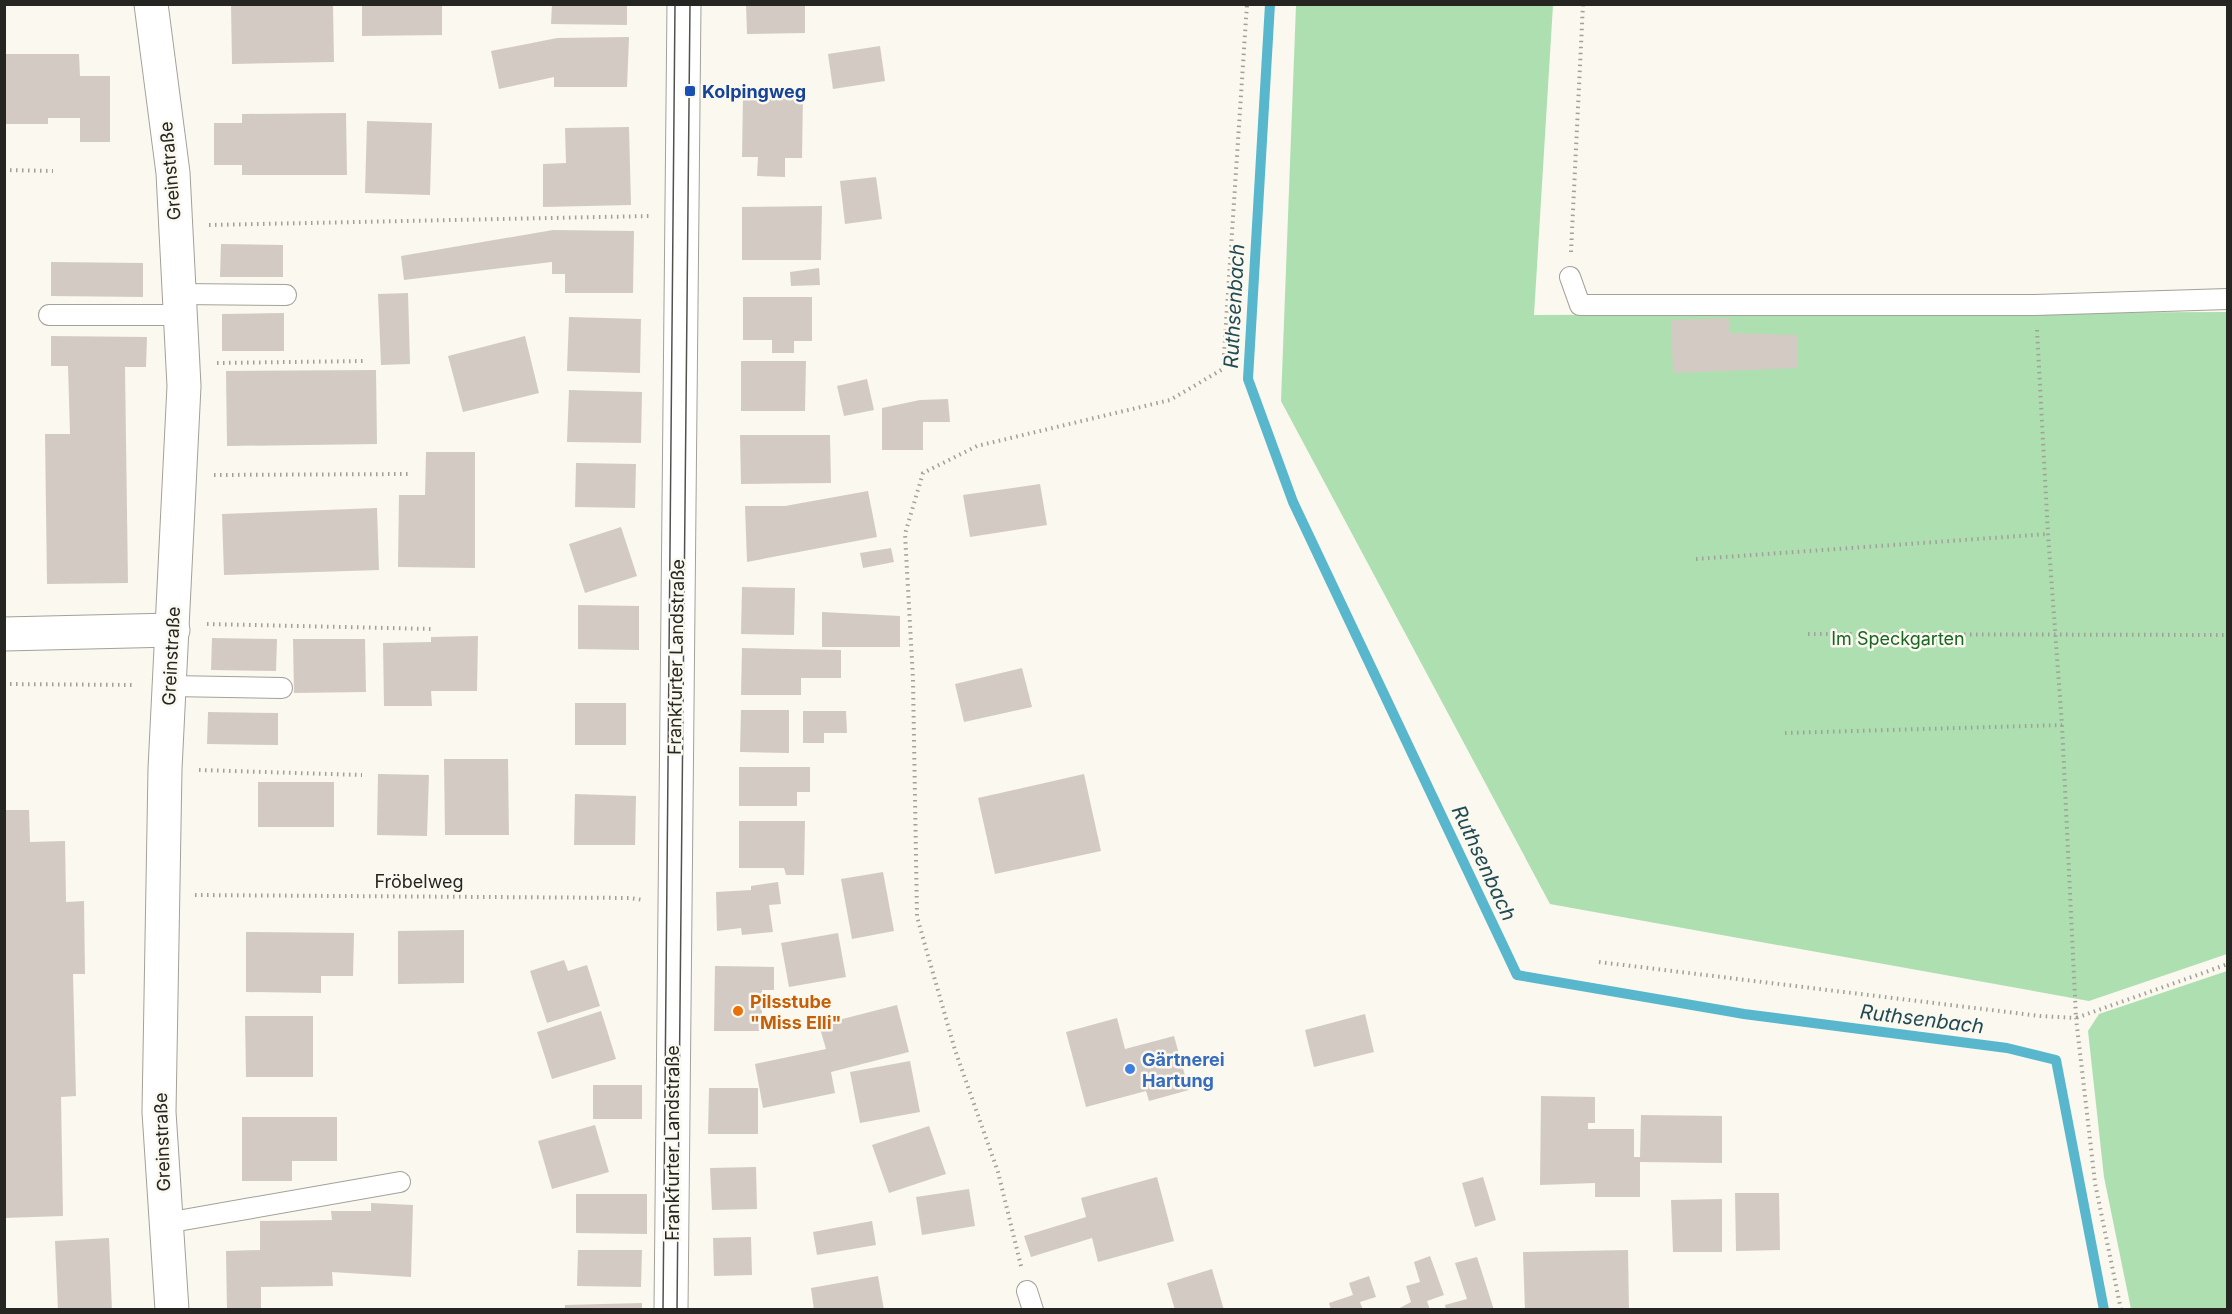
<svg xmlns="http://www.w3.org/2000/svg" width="2232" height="1314" viewBox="0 0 2232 1314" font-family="Inter,sans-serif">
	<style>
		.green { fill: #aedfb0 }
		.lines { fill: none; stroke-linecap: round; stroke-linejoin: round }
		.stream { stroke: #58b7cc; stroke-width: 10 }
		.building { fill: #d3cac4 }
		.service-casing { stroke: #a3a198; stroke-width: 22 }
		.minor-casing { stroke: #a3a198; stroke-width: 35 }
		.tertiary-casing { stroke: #a3a198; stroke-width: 35 }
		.path { stroke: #a1a099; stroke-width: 4; stroke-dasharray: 1.5 4.5; stroke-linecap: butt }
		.service { stroke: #fff; stroke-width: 20 }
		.minor { stroke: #fff; stroke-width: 33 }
		.tertiary { stroke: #fff; stroke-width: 33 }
		.tram { stroke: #52524d; stroke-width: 1.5 }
		.transit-dot { fill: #1a4fb4; stroke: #faf8ef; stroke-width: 2 }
		.food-dot { fill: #e8710a; stroke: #faf8ef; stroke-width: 2 }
		.shop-dot { fill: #3f7fe0; stroke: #faf8ef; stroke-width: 2 }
		.labels { text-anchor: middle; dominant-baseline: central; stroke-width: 5; stroke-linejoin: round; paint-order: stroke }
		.transit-label { font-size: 18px; font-weight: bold; fill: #164399; stroke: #faf8ef; text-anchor: start }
		.street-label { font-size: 18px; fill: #252521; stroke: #faf8ef }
		.park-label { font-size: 18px; fill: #176624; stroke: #faf8ef }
		.food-label { font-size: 18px; font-weight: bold; fill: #c56008; stroke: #faf8ef; text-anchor: start }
		.shop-label { font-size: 18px; font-weight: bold; fill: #366cbe; stroke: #faf8ef; text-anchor: start }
		.water-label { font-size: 20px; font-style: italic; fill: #204a54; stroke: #faf8ef }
	</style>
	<rect width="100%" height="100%" fill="#faf8ef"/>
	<g class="green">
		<polygon points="1296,5 1553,5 1534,315 2227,312 2227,954 2089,1001 1550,904 1281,401"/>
		<polygon points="2227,971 2227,1309 2131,1309 2104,1177 2088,1031 2099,1014"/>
	</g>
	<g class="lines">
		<polyline class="stream" points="1270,4 1248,379 1293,502 1517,975 1744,1014 2007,1048 2056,1060 2104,1310"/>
	</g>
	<g class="building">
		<polygon points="231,4 333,4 334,62 232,64"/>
		<polygon points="362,4 442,4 442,35 362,36"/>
		<polygon points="552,4 627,4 627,25 551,24"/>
		<polygon points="746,4 805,4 805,33 747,34"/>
		<polygon points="629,37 627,87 554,87 554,77 499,89 491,51 557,38"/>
		<polygon points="880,46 885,81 833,89 828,54"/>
		<polygon points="4,54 79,54 80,76 110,76 110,142 80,142 80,118 48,118 48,124 4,124"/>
		<polygon points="743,95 803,95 802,158 785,158 785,177 757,176 758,157 742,157"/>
		<polygon points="346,113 347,175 242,175 242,165 214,165 214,123 242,123 242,114"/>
		<polygon points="367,121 432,123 430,195 365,193"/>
		<polygon points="629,127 631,205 543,207 543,164 566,163 565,128"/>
		<polygon points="876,177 882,219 845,224 840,181"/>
		<polygon points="822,206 821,260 742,260 742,207"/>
		<polygon points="553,230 634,231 633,293 565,293 565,274 552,274 552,262 404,280 401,256"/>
		<polygon points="221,244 283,245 283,277 220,277"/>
		<polygon points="51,262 143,263 143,297 51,296"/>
		<polygon points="819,268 820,285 791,286 790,272"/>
		<polygon points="408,293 410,364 381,365 378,294"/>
		<polygon points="743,297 812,297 812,341 794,341 794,353 772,353 772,340 743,340"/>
		<polygon points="284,313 284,351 222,351 222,314"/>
		<polygon points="569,317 641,319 640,373 567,371"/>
		<polygon points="1730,318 1730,333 1798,335 1798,368 1673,373 1671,320"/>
		<polygon points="51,336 147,337 146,367 125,367 128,583 47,584 45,434 70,434 68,366 51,366"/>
		<polygon points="525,336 539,393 463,412 448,356"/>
		<polygon points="741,361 806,361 805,411 741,411"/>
		<polygon points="376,370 377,444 227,446 226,371"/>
		<polygon points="867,379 874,410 844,416 837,386"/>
		<polygon points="569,390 642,392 641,443 567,442"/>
		<polygon points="948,399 950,422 923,422 923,450 882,450 882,408 920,400"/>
		<polygon points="740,435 830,435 831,483 741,484"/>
		<polygon points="426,452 475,452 475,568 398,567 399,495 425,495"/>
		<polygon points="576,463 636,464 635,508 575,507"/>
		<polygon points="1040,484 1047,525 970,537 963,495"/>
		<polygon points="868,491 877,537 747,562 745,506 785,506"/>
		<polygon points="377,508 379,570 224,575 222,514"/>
		<polygon points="621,527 637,576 585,593 569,544"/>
		<polygon points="891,548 894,562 863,568 860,553"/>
		<polygon points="742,587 795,588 794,635 741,634"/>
		<polygon points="578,605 639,606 639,650 578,649"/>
		<polygon points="822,612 900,616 900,647 822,647"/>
		<polygon points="478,636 477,691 431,691 432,706 384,706 383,643 431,642 431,637"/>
		<polygon points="212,638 277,639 276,671 211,670"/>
		<polygon points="293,639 365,639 366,692 294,693"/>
		<polygon points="742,648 841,650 841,678 801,678 801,695 741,695"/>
		<polygon points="1022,668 1032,707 964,722 955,684"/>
		<rect x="575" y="703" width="51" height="42"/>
		<polygon points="741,710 789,710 789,753 740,752"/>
		<polygon points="803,711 846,711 847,733 824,733 824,743 803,743"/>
		<polygon points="208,712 278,713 278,745 207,744"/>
		<polygon points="444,759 508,759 509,835 445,835"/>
		<polygon points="739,767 810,767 810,792 797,792 797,806 739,806"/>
		<polygon points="378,774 429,775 427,836 377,835"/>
		<polygon points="1084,774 1101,851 995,874 978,798"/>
		<rect x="258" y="782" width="76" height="45"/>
		<polygon points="575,794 636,796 635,845 574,845"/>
		<polygon points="4,810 29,810 30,842 65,841 66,902 84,901 85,974 73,974 76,1096 61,1097 63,1216 4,1218"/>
		<polygon points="739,821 805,821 804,875 786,875 784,868 739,868"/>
		<polygon points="883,872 894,931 852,939 841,879"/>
		<polygon points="778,882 781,904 769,905 773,932 742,935 741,928 717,931 716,892 751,890 751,886"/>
		<polygon points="464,930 464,983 398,984 398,931"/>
		<polygon points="246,932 354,933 353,976 321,976 321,993 246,992"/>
		<polygon points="838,933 846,977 789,987 781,943"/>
		<polygon points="564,960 568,971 587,965 600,1006 547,1023 530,971"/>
		<polygon points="715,966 774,967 774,990 762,990 762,1031 714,1031"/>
		<polygon points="897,1005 909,1052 831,1072 835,1093 763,1108 755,1064 826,1049 819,1025"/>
		<polygon points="601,1011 616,1059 552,1079 537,1032"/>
		<polygon points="1365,1014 1374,1052 1314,1067 1305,1030"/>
		<polygon points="245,1016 313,1016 313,1077 246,1077"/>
		<polygon points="1117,1018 1125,1049 1174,1036 1189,1090 1149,1101 1146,1091 1086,1107 1066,1032"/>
		<polygon points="910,1061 920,1112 860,1123 850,1072"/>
		<rect x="593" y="1085" width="49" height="34"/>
		<polygon points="709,1088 758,1088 758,1134 708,1134"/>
		<polygon points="1541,1096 1595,1097 1595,1123 1588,1123 1588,1129 1634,1129 1634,1157 1640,1157 1641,1115 1722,1116 1722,1163 1640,1162 1640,1197 1595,1197 1595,1183 1540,1185"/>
		<polygon points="242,1117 337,1117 337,1161 292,1161 292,1181 242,1181"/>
		<polygon points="595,1125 609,1172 552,1189 538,1141"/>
		<polygon points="929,1126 946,1174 889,1193 872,1145"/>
		<polygon points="756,1167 757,1209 712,1210 710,1168"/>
		<polygon points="1157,1177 1174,1241 1098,1262 1092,1238 1031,1257 1024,1236 1086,1217 1081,1198"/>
		<polygon points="1483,1177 1496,1220 1475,1227 1462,1183"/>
		<polygon points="969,1189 975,1226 922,1235 916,1197"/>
		<polygon points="1735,1193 1779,1193 1780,1250 1736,1251"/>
		<polygon points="576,1194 647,1194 647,1234 576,1233"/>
		<polygon points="1722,1199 1722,1252 1673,1252 1671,1200"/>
		<polygon points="371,1203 413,1205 411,1277 332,1272 333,1286 261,1287 261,1310 227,1310 226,1251 260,1250 260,1221 332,1220 331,1211 371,1211"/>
		<polygon points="872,1221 876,1245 817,1255 813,1232"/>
		<polygon points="751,1237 752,1275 714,1276 713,1238"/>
		<polygon points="109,1238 112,1310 58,1310 55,1241"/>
		<polygon points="578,1250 642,1250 641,1287 577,1286"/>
		<polygon points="1628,1250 1629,1310 1525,1310 1523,1252"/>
		<polygon points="1430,1256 1444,1295 1427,1301 1430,1310 1396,1310 1411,1302 1406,1286 1420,1282 1414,1262"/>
		<polygon points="1477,1257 1494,1310 1446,1310 1445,1305 1467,1299 1455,1263"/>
		<polygon points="1212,1269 1224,1310 1175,1310 1167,1283"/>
		<polygon points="878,1276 884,1310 814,1310 811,1288"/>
		<polygon points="1369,1276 1376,1297 1360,1302 1363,1310 1331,1310 1329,1303 1353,1295 1349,1283"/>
		<polygon points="642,1303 642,1310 565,1310 565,1305"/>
	</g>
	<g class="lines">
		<defs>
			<g id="service">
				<polyline points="1570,277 1580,305 2035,305 2228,299"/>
				<polyline points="179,294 286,295"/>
				<polyline points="49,315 181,315"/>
				<polyline points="170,686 282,688"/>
				<polyline points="166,1223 400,1182"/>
				<polyline points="1027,1291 1033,1310"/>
			</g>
			<g id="minor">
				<polyline points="151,4 173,173 184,386 165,769 159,1112 172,1310"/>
				<polyline points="4,634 173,630"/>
			</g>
			<polyline id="tertiary" points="671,1310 684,4"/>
		</defs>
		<use href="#service" class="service-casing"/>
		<use href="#minor" class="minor-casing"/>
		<use href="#tertiary" class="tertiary-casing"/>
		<g class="path">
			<polyline points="4,170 53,171"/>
			<polyline points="209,225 649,216"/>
			<polyline points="1571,252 1583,4"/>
			<polyline points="2037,330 2048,534 2062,725 2076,1018 2228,964"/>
			<polyline points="217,363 365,361"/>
			<polyline points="214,475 408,474"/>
			<polyline points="1696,559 2048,534"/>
			<polyline points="207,624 433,629"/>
			<polyline points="1808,634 2228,635"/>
			<polyline points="4,684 136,685"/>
			<polyline points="1785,733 2062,725"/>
			<polyline points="199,770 362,775"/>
			<polyline points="195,895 630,898 643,900"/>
			<polyline points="1599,962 2040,1016 2076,1018 2095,1183 2121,1310"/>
			<polyline points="1021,1266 998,1172 955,1050 917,917 913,679 905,534 923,473 977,446 1170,400 1223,369 1247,4"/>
		</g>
		<use href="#service" class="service"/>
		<use href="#minor" class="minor"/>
		<use href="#tertiary" class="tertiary"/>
		<g class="tram">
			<polyline points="663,1310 675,4"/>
			<polyline points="677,1310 690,4"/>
		</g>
	</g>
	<rect class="transit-dot" x="684" y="85" width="12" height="12" rx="3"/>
	<circle class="food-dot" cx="738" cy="1011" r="6"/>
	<circle class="shop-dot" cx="1130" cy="1069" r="6"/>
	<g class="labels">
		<g class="transit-label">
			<text x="702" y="91">Kolpingweg</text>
		</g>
		<g class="street-label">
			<text transform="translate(170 171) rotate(-95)">Greinstraße</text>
			<text transform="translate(171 656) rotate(-87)">Greinstraße</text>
			<text transform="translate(676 657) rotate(-89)">Frankfurter Landstraße</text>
			<text x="419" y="881">Fröbelweg</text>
			<text transform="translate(162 1142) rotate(-92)">Greinstraße</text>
			<text transform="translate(672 1143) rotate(-90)">Frankfurter Landstraße</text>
		</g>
		<g class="park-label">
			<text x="1898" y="638">Im Speckgarten</text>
		</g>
		<g class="food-label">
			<text x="750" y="1001">Pilsstube<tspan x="750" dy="21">"Miss Elli"</tspan></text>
		</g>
		<g class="shop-label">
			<text x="1142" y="1059">Gärtnerei<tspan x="1142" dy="21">Hartung</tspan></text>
		</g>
		<g class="water-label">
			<text transform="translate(1234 306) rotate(-87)">Ruthsenbach</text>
			<text transform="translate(1484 863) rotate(65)">Ruthsenbach</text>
			<text transform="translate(1922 1019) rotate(7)">Ruthsenbach</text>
		</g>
	</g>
	<rect width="2232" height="1314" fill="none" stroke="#252521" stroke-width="12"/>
</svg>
